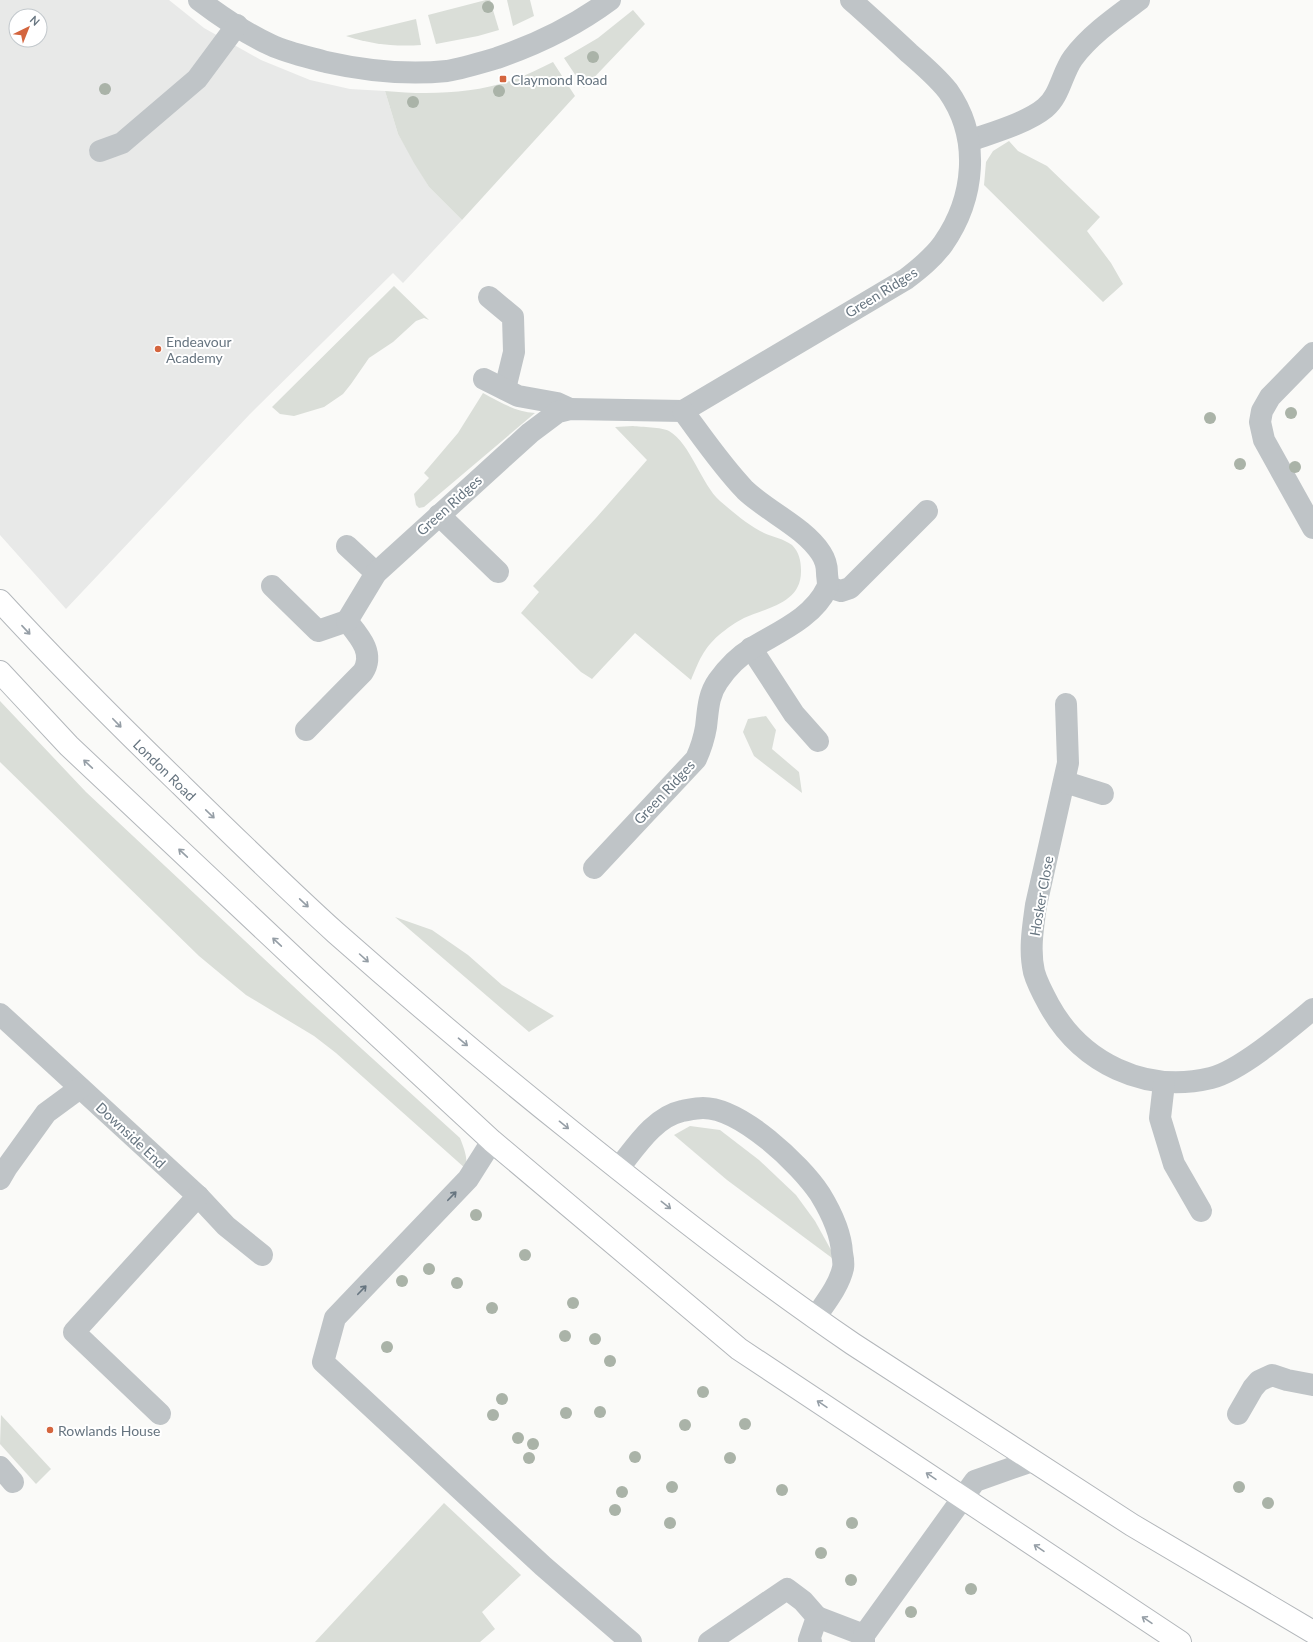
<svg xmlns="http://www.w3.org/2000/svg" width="1313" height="1642" viewBox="0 0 1313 1642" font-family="Lato,sans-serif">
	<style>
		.built { fill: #e8e9e8; fill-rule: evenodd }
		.green { fill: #daded8 }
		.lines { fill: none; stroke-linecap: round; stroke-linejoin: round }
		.highway-casing { stroke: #b3b7bb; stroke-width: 24 }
		.minor { stroke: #bfc4c7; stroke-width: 22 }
		.highway { stroke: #fff; stroke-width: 22 }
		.tree { fill: #aab3a8 }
		.oneway { stroke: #959ea6 }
		.oneway2 { stroke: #677580 }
		.poi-dot { fill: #d4653e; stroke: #fff; stroke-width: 1.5 }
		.labels { text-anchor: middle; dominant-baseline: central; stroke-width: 4; stroke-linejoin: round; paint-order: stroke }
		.poi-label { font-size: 14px; fill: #677580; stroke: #fff; text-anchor: start }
		.street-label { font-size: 14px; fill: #677580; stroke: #fff }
	</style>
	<rect width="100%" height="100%" fill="#fafaf8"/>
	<path class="built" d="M0,0H169L204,28L261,60L310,80L350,89L385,91L398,134L429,187L462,220L403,283L393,273L250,414L66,609L0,535ZM16,16H40V40H16Z"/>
	<g class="green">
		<polygon points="486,0 490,0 499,30 478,36 436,44 428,15"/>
		<polygon points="507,0 530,0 534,16 513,26"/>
		<polygon points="633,10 645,24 584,88 564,58 598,38"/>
		<path d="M416,19L421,45C395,47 370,44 346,36Z"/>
		<path d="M553,62L575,96L462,220L429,187L414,163L398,134L385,91C427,95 473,94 513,80C527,75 540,68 553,62Z"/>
		<polygon points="1009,141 1018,151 1047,166 1100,217 1087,231 1111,263 1123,284 1103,302 984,185 986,162 993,151"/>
		<polygon points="394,286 429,320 424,318 416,321 393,342 369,358 351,384 343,394 324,407 294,416 280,414 272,407"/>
		<path d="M483,393C500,402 516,412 535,413L424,507L419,508L416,505L414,494L429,478L424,473L458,433Z"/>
		<path d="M633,426C641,427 662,427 669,431C691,444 701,484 720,501C734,513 748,525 764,533C773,537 784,539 792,545C799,552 801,561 801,570C802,603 768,607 744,618C736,622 726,629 719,635C703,649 699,661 691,680L635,633L592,679L581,672L521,613L539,592L533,586L596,518L647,460L615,427Z"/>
		<path d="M0,701L86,792L308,1000L460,1138C464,1148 468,1158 466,1169L336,1053L314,1036L246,995L199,956L0,762Z"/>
		<polygon points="766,716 776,730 772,749 799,772 802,793 754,756 743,732 748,719"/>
		<polygon points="395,917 432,930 468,955 502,985 554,1016 529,1032"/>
		<polygon points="690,1126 720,1130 759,1160 796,1195 815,1221 831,1250 832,1258 727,1180 674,1135"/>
		<polygon points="1,1415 51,1469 36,1484 0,1444"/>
		<polygon points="444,1503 521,1575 482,1612 495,1629 480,1642 315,1642"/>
	</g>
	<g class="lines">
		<defs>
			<g id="highway">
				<path id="s1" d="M0,601C58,664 118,724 180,784C231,834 283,885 336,933C413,1001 491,1067 571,1131C663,1205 756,1278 853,1344L1132,1525L1313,1632"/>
				<polyline points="0,672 69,746 306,969 492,1141 739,1349 1180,1642"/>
			</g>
		</defs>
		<use href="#highway" class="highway-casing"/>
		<g class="minor">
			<path d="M199,0C220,16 247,34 271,45C288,53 308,57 326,62C366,71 407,75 447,71C464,68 480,63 497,58C538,44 575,26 610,0"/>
			<path d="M969,141C991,133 1027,123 1045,108C1060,96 1062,73 1073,58C1090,35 1116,17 1139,0"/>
			<polyline points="100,151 122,143 197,79 237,25"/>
			<polyline points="489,297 513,317 514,352 505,389"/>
			<polyline points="1313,353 1270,397 1262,411 1260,422 1264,440 1313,528"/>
			<polyline points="484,379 518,396 557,403 570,409"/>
			<polyline points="439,515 498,572"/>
			<polyline points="347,546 376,573"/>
			<path d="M272,586L318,631L347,621C359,636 375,653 363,672L306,730"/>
			<polyline points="828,587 841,591 850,588 927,511"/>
			<path d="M347,621L376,573L530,433L558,412L570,409L683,411L906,279C919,269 933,258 943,244C975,198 981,138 948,91C937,77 923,65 909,53C890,35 871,18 851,0"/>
			<polyline points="751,648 794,714 818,741"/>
			<path d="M1066,704L1068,763L1036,905C1033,927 1029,950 1034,972C1037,983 1043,994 1049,1005C1081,1063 1145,1094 1211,1078C1240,1071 1289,1029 1313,1009"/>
			<polyline points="1065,782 1103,794"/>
			<path d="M594,868L696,759C701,748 704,739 706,727C708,711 708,695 718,681C727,668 739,656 752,648C778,632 813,618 827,588C829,584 827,578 827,573C827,567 825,559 821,553C804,527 768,512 745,490C722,466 703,438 683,411"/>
			<polyline points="0,1014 198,1196 226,1226 262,1255"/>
			<polyline points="1164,1083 1160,1118 1174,1164 1201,1211"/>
			<polyline points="492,1141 468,1179 335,1318 323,1362 543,1566 631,1642"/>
			<path d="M618,1169C635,1148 654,1117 682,1111C688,1110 697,1108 703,1108C741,1108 800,1164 820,1194C831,1212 841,1232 842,1253C843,1258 844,1263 843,1268C839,1286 825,1303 815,1318"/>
			<polyline points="0,1179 7,1167 46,1113 80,1088"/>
			<polyline points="160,1414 74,1332 198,1196"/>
			<polyline points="1238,1414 1253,1388 1259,1381 1272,1375 1287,1380 1313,1385"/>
			<polyline points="0,1467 13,1482"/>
			<polyline points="817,1617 864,1635"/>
			<polyline points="709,1642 787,1589 803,1601 817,1617 809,1640 811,1642"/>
			<polyline points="864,1642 864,1635 975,1481 1032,1461"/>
		</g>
		<use href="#highway" class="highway"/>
	</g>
	<g class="tree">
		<circle cx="488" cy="7" r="6"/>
		<circle cx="593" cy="57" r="6"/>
		<circle cx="105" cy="89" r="6"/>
		<circle cx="499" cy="91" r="6"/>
		<circle cx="413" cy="102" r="6"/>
		<circle cx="1291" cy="413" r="6"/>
		<circle cx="1210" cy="418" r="6"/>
		<circle cx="1240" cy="464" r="6"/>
		<circle cx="1295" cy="467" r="6"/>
		<circle cx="476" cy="1215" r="6"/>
		<circle cx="525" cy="1255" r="6"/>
		<circle cx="429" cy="1269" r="6"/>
		<circle cx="402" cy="1281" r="6"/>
		<circle cx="457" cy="1283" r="6"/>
		<circle cx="573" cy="1303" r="6"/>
		<circle cx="492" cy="1308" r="6"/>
		<circle cx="565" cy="1336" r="6"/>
		<circle cx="595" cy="1339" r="6"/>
		<circle cx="387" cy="1347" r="6"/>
		<circle cx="610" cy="1361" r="6"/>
		<circle cx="703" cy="1392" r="6"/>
		<circle cx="502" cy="1399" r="6"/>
		<circle cx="600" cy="1412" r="6"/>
		<circle cx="566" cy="1413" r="6"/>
		<circle cx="493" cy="1415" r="6"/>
		<circle cx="745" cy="1424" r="6"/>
		<circle cx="685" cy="1425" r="6"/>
		<circle cx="518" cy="1438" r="6"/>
		<circle cx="533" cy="1444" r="6"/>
		<circle cx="635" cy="1457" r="6"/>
		<circle cx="529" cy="1458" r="6"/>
		<circle cx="730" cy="1458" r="6"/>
		<circle cx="672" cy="1487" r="6"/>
		<circle cx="1239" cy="1487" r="6"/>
		<circle cx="782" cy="1490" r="6"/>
		<circle cx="622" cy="1492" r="6"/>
		<circle cx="1268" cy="1503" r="6"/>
		<circle cx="615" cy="1510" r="6"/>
		<circle cx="670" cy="1523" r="6"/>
		<circle cx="852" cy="1523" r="6"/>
		<circle cx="821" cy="1553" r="6"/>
		<circle cx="851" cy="1580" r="6"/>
		<circle cx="971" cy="1589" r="6"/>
		<circle cx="911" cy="1612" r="6"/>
	</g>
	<defs><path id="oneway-shaft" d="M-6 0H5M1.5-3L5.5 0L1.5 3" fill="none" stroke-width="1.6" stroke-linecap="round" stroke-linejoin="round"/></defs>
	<g class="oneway">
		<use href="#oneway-shaft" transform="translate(26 630) rotate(47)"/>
		<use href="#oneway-shaft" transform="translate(117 723) rotate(46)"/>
		<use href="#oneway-shaft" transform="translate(88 764) rotate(-137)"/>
		<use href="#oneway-shaft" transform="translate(210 814) rotate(44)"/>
		<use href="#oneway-shaft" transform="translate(183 853) rotate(-137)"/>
		<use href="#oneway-shaft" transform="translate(304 903) rotate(43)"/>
		<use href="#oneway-shaft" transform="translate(277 942) rotate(-137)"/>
		<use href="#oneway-shaft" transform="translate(364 958) rotate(42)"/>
		<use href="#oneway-shaft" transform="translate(463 1042) rotate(40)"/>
		<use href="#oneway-shaft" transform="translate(564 1125) rotate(39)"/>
		<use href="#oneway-shaft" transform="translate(666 1205) rotate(38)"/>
		<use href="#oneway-shaft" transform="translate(822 1404) rotate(-146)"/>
		<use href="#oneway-shaft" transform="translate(931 1476) rotate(-146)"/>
		<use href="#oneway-shaft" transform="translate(1039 1548) rotate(-146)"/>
		<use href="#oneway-shaft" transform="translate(1147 1620) rotate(-146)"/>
	</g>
	<g class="oneway2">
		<use href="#oneway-shaft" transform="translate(452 1196) rotate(-46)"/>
		<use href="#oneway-shaft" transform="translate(362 1290) rotate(-46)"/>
	</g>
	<g class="poi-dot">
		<rect x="499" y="75" width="8" height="8" rx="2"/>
		<circle cx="158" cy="349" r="4"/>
		<circle cx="50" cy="1430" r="4"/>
	</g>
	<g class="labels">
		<g class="poi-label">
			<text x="511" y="79">Claymond Road</text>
			<text x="166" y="341">Endeavour<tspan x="166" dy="16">Academy</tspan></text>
			<text x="58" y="1430">Rowlands House</text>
		</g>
		<g class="street-label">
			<text transform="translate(881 292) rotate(-32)">Green Ridges</text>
			<text transform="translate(449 505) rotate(-42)">Green Ridges</text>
			<text stroke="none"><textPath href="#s1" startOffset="236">London Road</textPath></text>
			<text transform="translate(664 792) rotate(-47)">Green Ridges</text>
			<text transform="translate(1041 896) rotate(-80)">Hosker Close</text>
			<text transform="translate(131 1135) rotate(43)">Downside End</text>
		</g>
	</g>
	<g transform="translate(28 28) rotate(43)"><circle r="19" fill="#ffffff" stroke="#c2c8cc"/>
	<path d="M0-3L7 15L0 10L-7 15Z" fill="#d4653e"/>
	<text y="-6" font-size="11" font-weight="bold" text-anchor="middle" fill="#677580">N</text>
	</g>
</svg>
